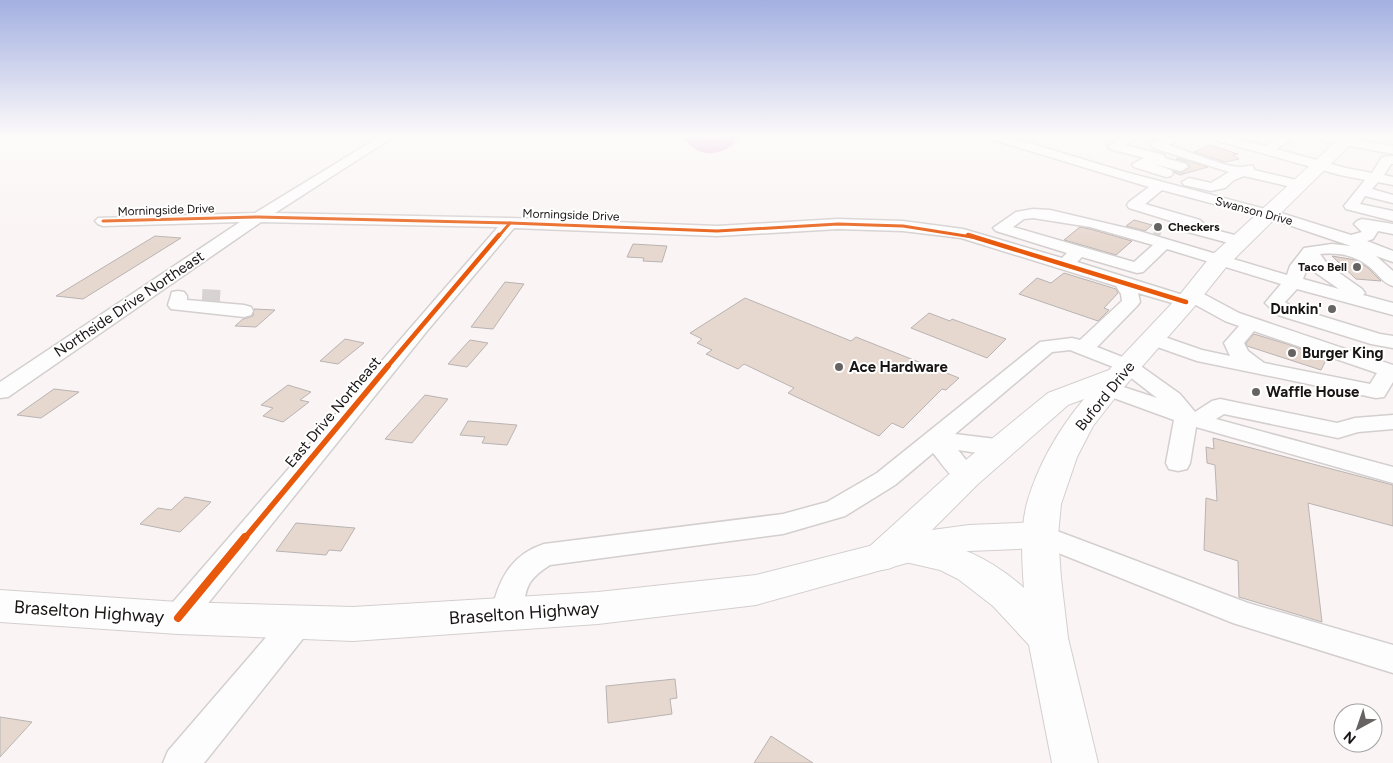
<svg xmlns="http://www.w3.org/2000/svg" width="1393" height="763" viewBox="0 0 1393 763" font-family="Figtree,sans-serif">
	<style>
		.water { fill: #dda9d7 }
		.building { fill: #e7d8cf; stroke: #b8b4b3 }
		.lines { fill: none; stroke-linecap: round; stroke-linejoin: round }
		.minor-tunnel-far1 { stroke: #d8d3d3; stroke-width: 14; stroke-dasharray: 14 7; stroke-linecap: butt }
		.minor-tunnel { stroke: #d8d3d3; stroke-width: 18; stroke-dasharray: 18 9; stroke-linecap: butt }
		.minor-casing { stroke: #d4cfcf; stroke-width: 3 }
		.major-casing { stroke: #d4cfcf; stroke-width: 2 }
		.highway-casing { stroke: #d4cfcf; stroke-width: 2 }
		.minor { fill: #fefdfd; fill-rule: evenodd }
		.major { fill: #fefdfd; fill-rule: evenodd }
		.highway { fill: #fefdfd; fill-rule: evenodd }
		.cycleway-far3-casing { stroke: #fff; stroke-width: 5 }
		.cycleway-far2-casing { stroke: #fff; stroke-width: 7 }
		.cycleway-far1-casing { stroke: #fff; stroke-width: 9 }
		.cycleway-casing { stroke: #fff; stroke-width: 11 }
		.cycleway-far3 { stroke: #e8590c; stroke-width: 3 }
		.cycleway-far2 { stroke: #e8590c; stroke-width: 4.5 }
		.cycleway-far1 { stroke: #e8590c; stroke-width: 5.5 }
		.cycleway { stroke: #e8590c; stroke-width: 8 }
		.poi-dot { fill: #686363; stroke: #fff; stroke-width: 2 }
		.labels { text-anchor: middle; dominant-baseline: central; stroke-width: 4; stroke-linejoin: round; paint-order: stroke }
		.far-street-label { font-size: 12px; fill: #191515; stroke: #fff }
		.far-poi-label { font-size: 12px; font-weight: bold; fill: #191515; stroke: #fff; text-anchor: start }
		.street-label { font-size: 15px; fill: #191515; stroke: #fff }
		.poi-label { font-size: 15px; font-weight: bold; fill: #191515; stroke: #fff; text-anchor: start }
		.near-street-label { font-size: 18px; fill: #191515; stroke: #fff }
	</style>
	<rect width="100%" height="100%" fill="#faf4f4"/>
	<path class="water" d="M683,137H740C724,158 697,159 683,137Z"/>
	<g class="building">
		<polygon points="1210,145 1238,154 1233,155 1239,159 1225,162 1194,152"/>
		<polygon points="1179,158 1208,167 1180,175 1175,173 1174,171 1182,173 1190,167 1187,162 1176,159"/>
		<polygon points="1134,220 1152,225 1145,231 1126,226"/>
		<polygon points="1080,227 1090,229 1132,241 1116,255 1064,240"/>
		<polygon points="155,236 181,238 83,299 56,296"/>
		<polygon points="633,244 667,246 662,262 643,261 644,258 627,257"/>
		<polygon points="1332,256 1356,260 1368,268 1381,281 1356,279"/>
		<polygon points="1064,273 1116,289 1118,293 1104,308 1109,310 1098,321 1019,294 1037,278 1051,283"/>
		<polygon points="505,282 524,284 493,329 471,327"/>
		<polygon points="745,298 851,341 856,337 959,378 946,390 942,389 903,428 892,423 879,436 788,393 794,388 744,364 738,369 706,354 712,350 697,343 702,339 690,333"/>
		<polygon points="254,309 275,310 256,327 235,326 243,319 253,316"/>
		<polygon points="929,313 950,321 952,319 1006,339 987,358 911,328"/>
		<polygon points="1254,334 1287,344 1327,358 1321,370 1247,346 1246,343"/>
		<polygon points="345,339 364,343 338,364 320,361"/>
		<polygon points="470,340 488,343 467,367 448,364"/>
		<polygon points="288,385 311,392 300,400 309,402 283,422 263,416 273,408 261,405"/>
		<polygon points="54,389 79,392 41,418 17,415"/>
		<polygon points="425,395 448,399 412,443 385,439"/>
		<polygon points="468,421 517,425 507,445 482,443 485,437 460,435"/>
		<polygon points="1213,438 1393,485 1393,526 1308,503 1322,622 1239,597 1238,561 1204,550 1206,498 1217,501 1215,465 1207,463 1206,447 1214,449"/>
		<polygon points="185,497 211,502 180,532 140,524 158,508 171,510"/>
		<polygon points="296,523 355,528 341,551 329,550 326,555 276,551"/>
		<polygon points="675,679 677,698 670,699 672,714 608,723 606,686"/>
		<polygon points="0,717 32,722 0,757"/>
		<polygon points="771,736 813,763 754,763"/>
	</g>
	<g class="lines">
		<polyline class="minor-tunnel-far1" points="1154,231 1161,233"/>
		<polyline class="minor-tunnel" points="202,298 220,299"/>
		<defs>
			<g id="minor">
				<path d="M379,137H393L275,213L510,218L717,226L838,219L903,221L963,229L1062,258L1067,253L996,231L993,228L1016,212L1033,209L1050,210L1139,231L1287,275L1290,266L1304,248L1332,244L1351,246L1274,220L1162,190L1145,204L1200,220L1203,223L1200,226L1246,238L1248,241L1246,244L1240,246L1184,231L1181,228L1184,225L1129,208L1127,205L1129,202L1149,187L994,140L992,137H1009L1125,172L1284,214L1351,235L1362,232L1354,224L1357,221L1362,219L1393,224V234L1378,231L1373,239L1367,241L1393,251V262L1376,256L1393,271V286C1385,284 1381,278 1375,272C1359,256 1342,252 1320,254L1328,265L1362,289L1365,293L1363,295L1393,303V315L1297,289L1285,302L1292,307L1380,334L1393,336V348L1371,344L1278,315L1265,303L1281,284L1167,249L1143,272L1137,273L1082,257L1077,262L1183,295L1186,291L1192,290L1198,291L1239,313L1393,365V382L1384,397L1376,398L1197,361L1146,343L1143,339L1146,335L1153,333L1202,350L1230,356L1224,343L1239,326L1225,321L1194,304L1186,307L1138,293L1140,302L1137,306L1097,347L1135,362L1180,394L1195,412L1212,401L1220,399L1337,423L1355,418L1393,415V429L1358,432L1338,438L1224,414L1216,419L1393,467V483L1196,427L1190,463L1187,469L1178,471L1169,469L1166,463L1174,420L1100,393L1097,388L1100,383L1108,382L1157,398L1121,370L1070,350L1052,352L955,434L1012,441L1016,446L1012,451C994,456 976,453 958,450L979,476L976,482C955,488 945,467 933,453L895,485L845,516L783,534L550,565C517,586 531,594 517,623L506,626L495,623L491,614C498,581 510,555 544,544L783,514L827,502L877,473L1040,342L1072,338L1080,340L1122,301L1121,294L1116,286L961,238L903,231L838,229L717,236L514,228L427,331L189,627L178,631L167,627L163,618L167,609L498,227L261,222L8,397L0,398V382L240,222L103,226L98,224L95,221L98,218L255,213ZM1033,218L1090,227L1153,245L1134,262L1013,227L1024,219ZM1309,263L1316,273L1339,289L1303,279ZM1254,331L1377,373L1370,384L1264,363L1248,351L1244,343Z"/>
				<polygon points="1124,137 1137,138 1125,145 1164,155 1165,158 1186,164 1188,167 1181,171 1153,164 1171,170 1173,173 1171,176 1166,177 1134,167 1132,164 1144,158 1110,149 1108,146"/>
				<path d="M1168,137H1184L1169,145C1184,150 1228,168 1241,167C1246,167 1248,165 1253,166L1254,170L1305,182L1307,185L1300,189L1244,176L1234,180L1225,188L1211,191L1184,185L1182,182L1189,178L1211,183L1229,172L1153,148L1151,145L1153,142Z"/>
				<polygon points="1213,137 1231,137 1264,146 1274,141 1269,137 1286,137 1291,140 1276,149 1346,168 1372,173 1382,157 1393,156 1393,164 1391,164 1384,175 1393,177 1393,185 1378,182 1372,189 1393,195 1393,203 1365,196 1360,204 1393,211 1393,221 1346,209 1344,206 1365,180 1340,175 1215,140"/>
				<polygon points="1319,137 1342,137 1393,146 1393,154 1325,141"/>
				<polygon points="178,291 184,292 187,296 187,300 244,305 251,307 253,311 251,315 244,317 171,309 168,305 172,292"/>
				<polygon points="1041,525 1248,603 1393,645 1393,673 1233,623 1031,542 1027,535 1031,528"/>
				<polygon points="298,609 309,613 313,622 309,631 204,763 163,763 168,751 287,613"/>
			</g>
			<polygon id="major" points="1041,522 1053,526 1058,535 1053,544 1041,548 969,551 932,556 756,605 598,624 353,641 178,634 0,622 0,590 178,602 353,607 598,592 756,575 932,530 969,525"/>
			<path id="highway" d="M1341,137H1358L1227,266L1194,307L1118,394L1093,426L1077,457L1061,504L1058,535L1061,578L1068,638L1098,763H1052L1029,645L993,606L958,579L940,570L901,561C891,571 882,571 869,567L864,557L869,547L956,468L1048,393L1109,370L1178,297L1211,256ZM1084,399C1059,429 1038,465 1027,503C1020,530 1022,562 1024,588C995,562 962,545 923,539L978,484L1068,405Z"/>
		</defs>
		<use href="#minor" class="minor-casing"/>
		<use href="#major" class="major-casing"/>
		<use href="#highway" class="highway-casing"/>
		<use href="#minor" class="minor"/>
		<use href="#major" class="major"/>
		<use href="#highway" class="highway"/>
		<defs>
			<g id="cycleway-far3">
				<polyline points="103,221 258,217 510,223 717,231 838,224 903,226 972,237"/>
				<polyline points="498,237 510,223"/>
			</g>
			<g id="cycleway-far2">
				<polyline points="968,235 1186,302"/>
				<polyline points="387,367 499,235"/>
			</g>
			<polyline id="cycleway-far1" points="244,539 388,366"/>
			<polyline id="cycleway" points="178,618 245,537"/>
		</defs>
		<use href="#cycleway-far3" class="cycleway-far3-casing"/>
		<use href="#cycleway-far2" class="cycleway-far2-casing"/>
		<use href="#cycleway-far1" class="cycleway-far1-casing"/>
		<use href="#cycleway" class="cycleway-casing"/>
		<use href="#cycleway-far3" class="cycleway-far3"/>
		<use href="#cycleway-far2" class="cycleway-far2"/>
		<use href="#cycleway-far1" class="cycleway-far1"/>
		<use href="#cycleway" class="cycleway"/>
	</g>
	<linearGradient id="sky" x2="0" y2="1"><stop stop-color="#a3b0e1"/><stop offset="0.56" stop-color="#fdfafa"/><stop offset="1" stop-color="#fdfafa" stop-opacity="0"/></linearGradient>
	<rect width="1393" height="243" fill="url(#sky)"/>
	<g class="poi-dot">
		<circle cx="1158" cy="227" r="5"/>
		<circle cx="1357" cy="267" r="5"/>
		<circle cx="1332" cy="309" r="5"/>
		<circle cx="1292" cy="353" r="5"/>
		<circle cx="839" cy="367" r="5"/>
		<circle cx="1256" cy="392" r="5"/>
	</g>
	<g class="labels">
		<g class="far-street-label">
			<text transform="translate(166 210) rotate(-2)">Morningside Drive</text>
			<text transform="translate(1254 211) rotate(15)">Swanson Drive</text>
			<text transform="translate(571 215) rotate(2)">Morningside Drive</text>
		</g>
		<g class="far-poi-label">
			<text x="1168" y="227">Checkers</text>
			<text x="1347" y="267" text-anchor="end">Taco Bell</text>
		</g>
		<g class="street-label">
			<text transform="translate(129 304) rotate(-34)">Northside Drive Northeast</text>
			<text transform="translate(1105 396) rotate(-51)">Buford Drive</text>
			<text transform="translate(333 412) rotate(-50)">East Drive Northeast</text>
		</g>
		<g class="poi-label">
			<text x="1322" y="309" text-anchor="end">Dunkin'</text>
			<text x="1302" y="353">Burger King</text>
			<text x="849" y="367">Ace Hardware</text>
			<text x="1266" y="392">Waffle House</text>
		</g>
		<g class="near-street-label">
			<text transform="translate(89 612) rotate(4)">Braselton Highway</text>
			<text transform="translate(524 613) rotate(-4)">Braselton Highway</text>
		</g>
	</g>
	<g transform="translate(1358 728) rotate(220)"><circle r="24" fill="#ffffff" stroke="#a3a1a1"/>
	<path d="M0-4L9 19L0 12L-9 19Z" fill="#686363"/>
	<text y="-8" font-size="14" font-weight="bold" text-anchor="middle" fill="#191515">N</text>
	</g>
</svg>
